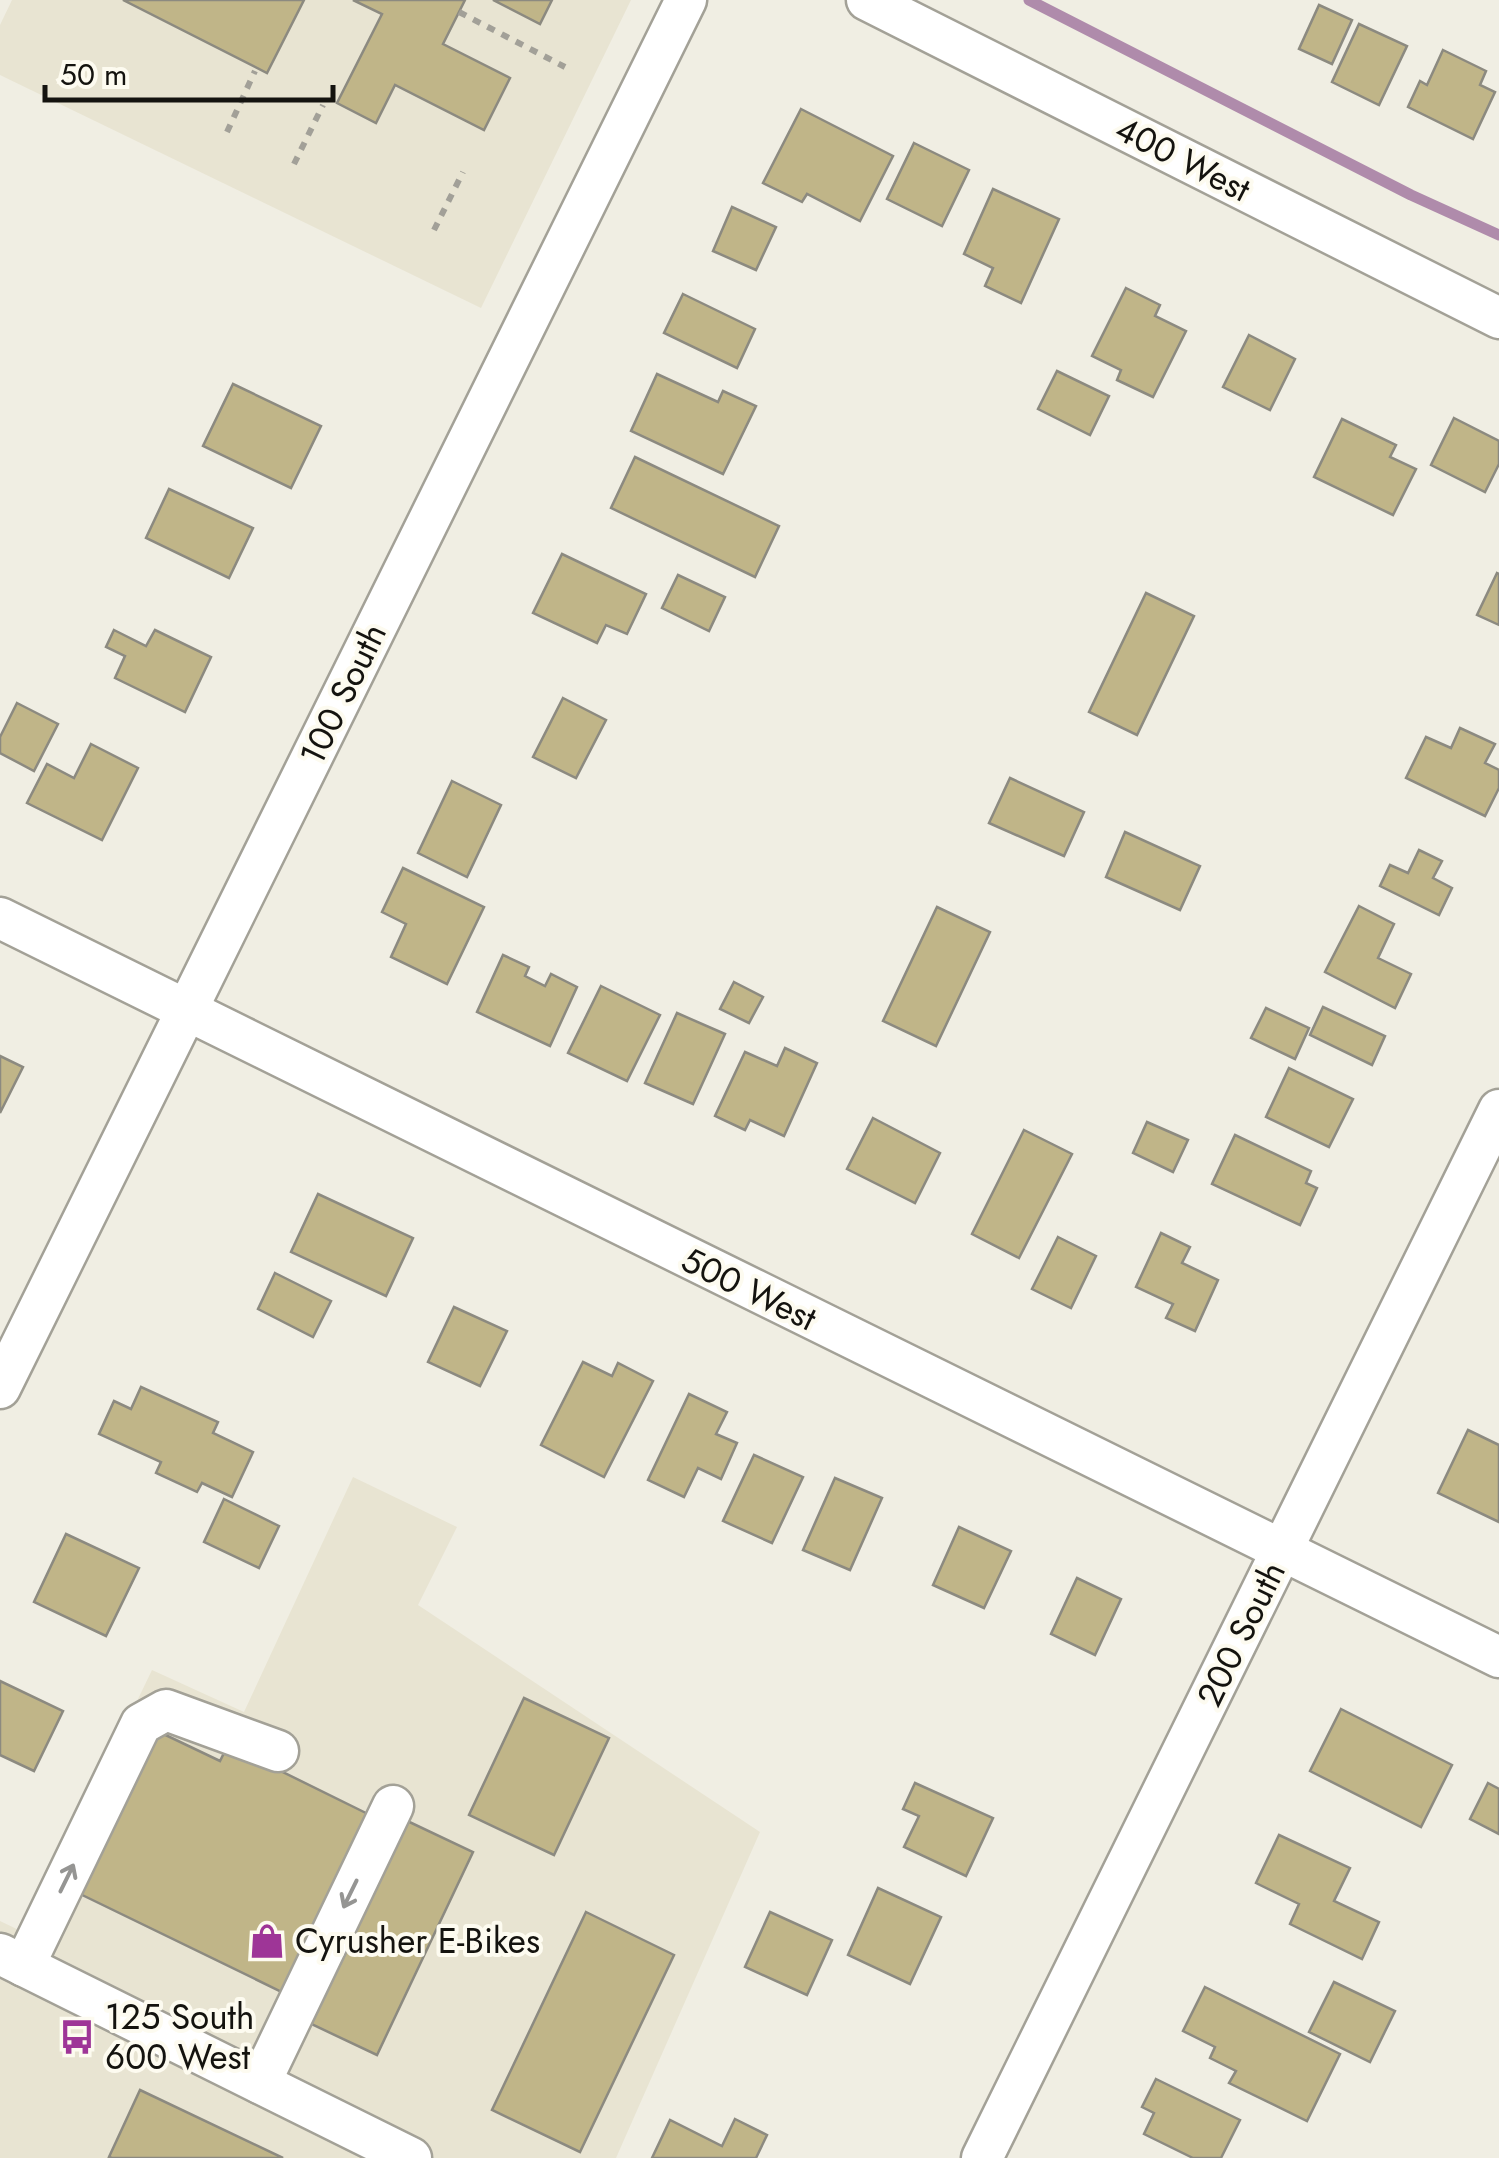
<svg xmlns="http://www.w3.org/2000/svg" width="1499" height="2158" viewBox="0 0 1499 2158" font-family="Jost,sans-serif">
	<style>
		.built { fill: #e8e4d2 }
		.lines { fill: none; stroke-linecap: round; stroke-linejoin: round }
		.stream { stroke: #af8bab; stroke-width: 11 }
		.building { fill: #c0b588; stroke: #8c8a80; stroke-width: 2.5 }
		.minor-casing { stroke: #a3a197; stroke-width: 45 }
		.path { stroke: #a2a098; stroke-width: 6; stroke-dasharray: 8 8; stroke-linecap: butt }
		.minor { stroke: #fff; stroke-width: 40 }
		.oneway { stroke: #959593 }
		.labels { text-anchor: middle; dominant-baseline: central; stroke-width: 8; stroke-linejoin: round; paint-order: stroke }
		.street-label { font-size: 35px; fill: #14130f; stroke: #fdfbf0 }
		.poi-label { font-size: 35px; fill: #14130f; stroke: #fdfbf0; text-anchor: start }
	</style>
	<rect width="100%" height="100%" fill="#f0eee3"/>
	<g class="built">
		<polygon points="12,0 631,0 481,308 0,75 0,25"/>
		<polygon points="353,1477 457,1527 418,1605 760,1832 616,2158 0,2158 0,1921 25,1933 152,1670 244,1712"/>
	</g>
	<g class="lines">
		<polyline class="stream" points="1029,0 1411,195 1499,235"/>
	</g>
	<g class="building">
		<polygon points="123,0 304,0 267,73"/>
		<polygon points="353,0 465,0 443,44 510,78 484,130 395,85 376,123 337,103 382,14"/>
		<polygon points="493,0 552,0 540,24"/>
		<polygon points="1319,5 1352,20 1332,64 1299,49"/>
		<polygon points="1359,24 1407,46 1379,105 1332,82"/>
		<polygon points="1443,50 1486,71 1480,85 1495,92 1473,139 1408,107 1420,81 1427,85"/>
		<polygon points="801,109 893,156 860,221 807,194 802,202 763,183"/>
		<polygon points="914,143 969,170 942,226 887,199"/>
		<polygon points="993,189 1059,219 1021,303 985,286 993,268 964,254"/>
		<polygon points="732,207 776,227 756,270 713,251"/>
		<polygon points="1126,288 1160,305 1155,316 1186,331 1153,397 1117,380 1121,370 1092,356"/>
		<polygon points="683,294 755,329 737,368 664,333"/>
		<polygon points="1249,335 1295,359 1270,410 1223,387"/>
		<polygon points="1057,371 1109,396 1090,435 1038,409"/>
		<polygon points="657,374 718,402 723,391 756,406 723,474 631,431"/>
		<polygon points="233,384 321,426 291,488 203,446"/>
		<polygon points="1454,418 1499,441 1499,464 1485,492 1431,465"/>
		<polygon points="1342,419 1396,445 1390,457 1416,469 1393,515 1314,477"/>
		<polygon points="635,457 779,526 755,577 611,508"/>
		<polygon points="169,489 253,528 229,578 146,538"/>
		<polygon points="562,554 646,594 627,634 606,625 597,643 533,613"/>
		<polygon points="1497,573 1499,574 1499,625 1477,615"/>
		<polygon points="678,575 725,597 709,631 662,608"/>
		<polygon points="1146,593 1194,616 1137,735 1089,712"/>
		<polygon points="114,630 146,646 155,630 211,657 185,712 115,678 125,656 106,647"/>
		<polygon points="563,698 606,720 576,778 533,757"/>
		<polygon points="17,703 58,724 34,771 0,753 0,737"/>
		<polygon points="1460,728 1495,744 1485,763 1499,770 1499,788 1485,816 1406,778 1426,737 1451,748"/>
		<polygon points="91,744 138,768 102,840 27,803 47,764 74,778"/>
		<polygon points="1010,778 1084,812 1064,856 989,823"/>
		<polygon points="452,781 501,805 467,877 418,853"/>
		<polygon points="1125,832 1200,866 1180,910 1106,877"/>
		<polygon points="1419,850 1442,861 1433,878 1452,888 1439,915 1380,886 1390,865 1408,873"/>
		<polygon points="403,868 484,907 447,984 391,957 406,924 382,912"/>
		<polygon points="1359,906 1394,924 1378,958 1411,974 1395,1008 1325,972"/>
		<polygon points="937,907 990,932 936,1046 883,1021"/>
		<polygon points="503,955 529,967 525,976 545,986 551,974 577,987 550,1046 477,1012"/>
		<polygon points="734,982 763,997 749,1023 720,1009"/>
		<polygon points="601,986 660,1015 627,1081 568,1053"/>
		<polygon points="1323,1007 1385,1036 1372,1065 1310,1035"/>
		<polygon points="1266,1008 1309,1028 1295,1059 1251,1038"/>
		<polygon points="677,1013 725,1034 693,1104 645,1083"/>
		<polygon points="785,1048 817,1063 784,1136 750,1120 745,1130 715,1116 745,1052 777,1066"/>
		<polygon points="0,1056 23,1067 0,1113"/>
		<polygon points="1289,1068 1353,1099 1329,1147 1266,1117"/>
		<polygon points="873,1118 940,1153 915,1203 847,1169"/>
		<polygon points="1147,1122 1188,1140 1173,1172 1133,1153"/>
		<polygon points="1024,1130 1072,1154 1019,1258 972,1234"/>
		<polygon points="1235,1135 1311,1171 1306,1183 1317,1188 1300,1225 1212,1184"/>
		<polygon points="318,1194 413,1238 386,1296 291,1252"/>
		<polygon points="1161,1233 1190,1247 1182,1263 1218,1280 1195,1331 1166,1318 1173,1304 1136,1287"/>
		<polygon points="1058,1237 1096,1256 1071,1308 1032,1289"/>
		<polygon points="275,1273 331,1301 313,1337 258,1309"/>
		<polygon points="454,1307 507,1331 480,1386 428,1362"/>
		<polygon points="583,1362 612,1376 618,1363 653,1381 604,1477 541,1445"/>
		<polygon points="141,1387 218,1422 213,1433 253,1452 232,1497 202,1483 197,1492 156,1473 161,1462 99,1434 114,1401 131,1409"/>
		<polygon points="689,1394 727,1412 716,1434 737,1443 721,1479 698,1468 684,1497 648,1480"/>
		<polygon points="1468,1430 1499,1445 1499,1522 1438,1493"/>
		<polygon points="754,1455 803,1477 772,1543 723,1521"/>
		<polygon points="835,1478 882,1498 850,1570 803,1550"/>
		<polygon points="224,1499 279,1526 259,1568 204,1542"/>
		<polygon points="959,1527 1011,1551 984,1608 933,1585"/>
		<polygon points="66,1534 139,1568 106,1636 34,1602"/>
		<polygon points="1077,1578 1121,1599 1095,1655 1051,1634"/>
		<polygon points="0,1681 63,1711 34,1771 0,1755"/>
		<polygon points="524,1698 609,1738 554,1855 469,1815"/>
		<polygon points="1341,1709 1452,1765 1421,1827 1310,1771"/>
		<polygon points="153,1729 220,1761 228,1745 376,1818 290,1996 74,1891"/>
		<polygon points="915,1783 993,1818 966,1876 904,1847 919,1816 903,1809"/>
		<polygon points="1488,1783 1499,1789 1499,1834 1470,1819"/>
		<polygon points="401,1818 473,1852 377,2055 305,2021"/>
		<polygon points="1279,1835 1350,1868 1334,1901 1379,1922 1362,1959 1290,1924 1299,1904 1256,1883"/>
		<polygon points="878,1888 941,1917 910,1984 848,1955"/>
		<polygon points="586,1912 674,1955 580,2152 492,2110"/>
		<polygon points="770,1912 832,1940 807,1995 745,1967"/>
		<polygon points="1334,1982 1395,2011 1370,2062 1309,2032"/>
		<polygon points="1205,1987 1340,2054 1307,2121 1229,2083 1236,2071 1210,2058 1215,2047 1183,2031"/>
		<polygon points="1156,2079 1240,2120 1221,2158 1193,2158 1144,2134 1154,2113 1142,2107"/>
		<polygon points="140,2090 283,2158 112,2158 109,2157"/>
		<polygon points="735,2119 767,2135 756,2158 652,2158 670,2120 722,2146"/>
	</g>
	<g class="lines">
		<defs>
			<g id="minor">
				<polyline points="867,0 1499,318"/>
				<polyline points="0,918 1499,1657"/>
				<polyline points="0,1388 686,0"/>
				<polyline points="0,1954 411,2158"/>
				<polyline points="24,1966 141,1724 166,1710 278,1751"/>
				<polyline points="260,2083 393,1806"/>
				<polyline points="982,2158 1499,1110"/>
			</g>
		</defs>
		<use href="#minor" class="minor-casing"/>
		<g class="path">
			<polyline points="459,12 565,67"/>
			<polyline points="227,132 255,71"/>
			<polyline points="294,164 323,105"/>
			<polyline points="434,230 463,172"/>
		</g>
		<use href="#minor" class="minor"/>
	</g>
	<defs><path id="oneway-shaft" d="M-6 0H5M1.5-3L5.5 0L1.5 3" fill="none" stroke-width="1.6" stroke-linecap="round" stroke-linejoin="round" transform="scale(2.5)"/></defs>
	<g class="oneway">
		<use href="#oneway-shaft" transform="translate(67 1878) rotate(-64)"/>
		<use href="#oneway-shaft" transform="translate(350 1894) rotate(116)"/>
	</g>
	<defs>
		<symbol id="shop-bare" viewBox="-9 -9 18 18"><path d="M-5-2.5h2.3a2.7 3.5 0 0 1 5.4 0H5L5.5 6h-11ZM-1.5-2.5h3a1.5 2.3 0 0 0-3 0Z" fill="#9e3597" stroke="#fdfbf0" stroke-width="2.5" paint-order="stroke"/></symbol>
		<symbol id="bus-bare" viewBox="-9 -9 18 18"><path d="M-5-6H5V4H4V6H2V4H-2V6H-4V4H-5ZM-3.5-4V0h7V-4ZM-3.5 1.2v1.5H-2V1.2ZM2 1.2v1.5H3.5V1.2Z" fill="#9e3597" stroke="#fdfbf0" stroke-width="2.5" paint-order="stroke"/></symbol>
	</defs>
	<g fill-rule="evenodd">
		<use href="#shop-bare" x="242" y="1916" width="50" height="50"/>
		<use href="#bus-bare" x="52" y="2012" width="50" height="50"/>
	</g>
	<g class="labels">
		<g class="street-label">
			<text transform="translate(1183 159) rotate(27)">400 West</text>
			<text transform="translate(343 694) rotate(-64)">100 South</text>
			<text transform="translate(749 1289) rotate(26)">500 West</text>
			<text transform="translate(1241 1634) rotate(-64)">200 South</text>
		</g>
		<g class="poi-label">
			<text x="295" y="1941">Cyrusher E-Bikes</text>
			<text x="105" y="2017">125 South<tspan x="105" dy="40">600 West</tspan></text>
		</g>
	</g>
	<path d="M45 85v15h288v-15" fill="none" stroke="#14130f" stroke-width="5"/>
	<text x="60" y="85" font-size="30" fill="#14130f" stroke="#fdfbf0" stroke-width="8" paint-order="stroke">50 m</text>
</svg>
